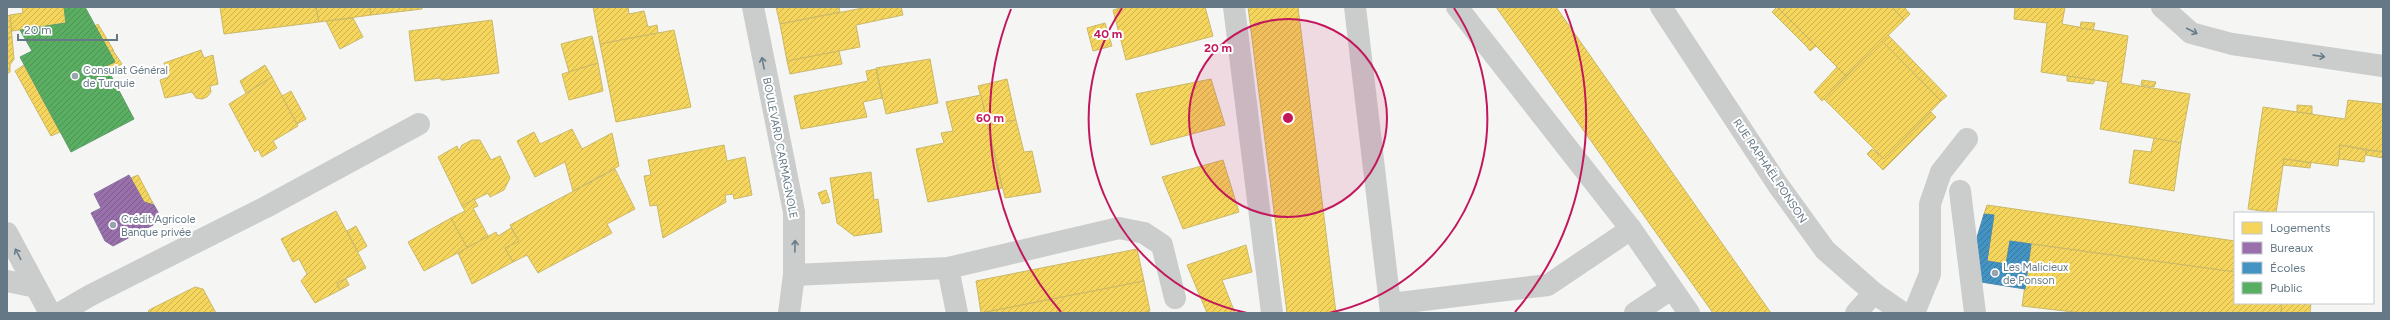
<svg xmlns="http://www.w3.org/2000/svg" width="2390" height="320" viewBox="0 0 2390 320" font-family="Figtree,sans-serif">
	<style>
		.homes { fill: url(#homes-hatch); stroke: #cab968 }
		.offices { fill: url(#offices-hatch); stroke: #8973a0 }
		.schools { fill: url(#schools-hatch); stroke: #4d8bb0 }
		.public { fill: url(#public-hatch); stroke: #5d9e6c }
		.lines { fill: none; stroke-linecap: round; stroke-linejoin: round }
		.minor { stroke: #cbcdcd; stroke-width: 22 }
		.oneway { stroke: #697d89 }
		.ring { fill: none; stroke: #c2185b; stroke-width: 2 }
		.poi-dot { fill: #97a4ac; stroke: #fff; stroke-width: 1.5 }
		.labels { text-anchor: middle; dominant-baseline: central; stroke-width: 4; stroke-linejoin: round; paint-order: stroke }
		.poi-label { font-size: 11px; fill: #647985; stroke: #fff; text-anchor: start }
		.street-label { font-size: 11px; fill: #647985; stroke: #fff }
		.centre { fill: #c2185b; stroke: #fff; stroke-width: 2 }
		.ring-label { font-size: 12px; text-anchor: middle; font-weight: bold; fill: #c2185b; stroke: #fff; stroke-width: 4; stroke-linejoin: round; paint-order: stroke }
	</style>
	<defs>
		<pattern id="homes-hatch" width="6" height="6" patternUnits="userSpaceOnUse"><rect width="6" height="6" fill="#f6d55c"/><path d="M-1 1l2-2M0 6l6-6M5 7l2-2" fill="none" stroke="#cbb252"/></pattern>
		<pattern id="offices-hatch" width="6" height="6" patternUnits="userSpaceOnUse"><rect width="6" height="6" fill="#9970ab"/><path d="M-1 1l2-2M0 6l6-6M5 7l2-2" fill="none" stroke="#7a5d8a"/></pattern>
		<pattern id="schools-hatch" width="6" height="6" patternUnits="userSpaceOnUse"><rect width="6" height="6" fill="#4393c3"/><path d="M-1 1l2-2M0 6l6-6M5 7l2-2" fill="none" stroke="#3a779c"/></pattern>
		<pattern id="public-hatch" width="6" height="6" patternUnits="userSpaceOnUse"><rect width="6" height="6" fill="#5aae61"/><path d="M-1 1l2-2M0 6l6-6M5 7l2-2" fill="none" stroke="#4e9256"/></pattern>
	</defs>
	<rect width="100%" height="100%" fill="#f5f5f4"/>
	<g class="homes">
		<polygon points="22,7 64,7 66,23 12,31 10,15 23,13"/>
		<polygon points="220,7 316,7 319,22 224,34"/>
		<polygon points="316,7 370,7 371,15 319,22"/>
		<polygon points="370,7 422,7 422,9 371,15"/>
		<polygon points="593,7 628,7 629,14 644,11 648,27 657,25 658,33 600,44"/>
		<polygon points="776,7 839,7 840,12 780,24"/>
		<polygon points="868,7 901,7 903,15 856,25 860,47 787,61 780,24"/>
		<polygon points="1123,7 1205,7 1213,36 1126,60 1113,10"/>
		<polygon points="1248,7 1298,7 1336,313 1287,313"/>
		<polygon points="1496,7 1556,7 1771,313 1713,313"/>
		<polygon points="1777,7 1892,7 1904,20 1846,76"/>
		<polygon points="1777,7 1816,46 1810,51 1807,47 1772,12"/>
		<polygon points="1892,7 1904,7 1910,14 1904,20"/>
		<polygon points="2015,7 2065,7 2062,24 2128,36 2121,83 2190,94 2181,143 2100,129 2108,82 2041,72 2047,23 2014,19"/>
		<polygon points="10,15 12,37 7,38 7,16"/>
		<polygon points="353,18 363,37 340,49 326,21"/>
		<polygon points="492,20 499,73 444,80 441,80 441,78 415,81 409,31"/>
		<polygon points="2081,22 2095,23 2093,30 2080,28"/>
		<polygon points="1105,23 1112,46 1093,51 1087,28"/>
		<polygon points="98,24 114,51 112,51 114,52 122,64 109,71 106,66 115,62 95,26"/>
		<polygon points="674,30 691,107 616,122 600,44"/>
		<polygon points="1888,35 1947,96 1941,101 1882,41"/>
		<polygon points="592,36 598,63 569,72 561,44"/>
		<polygon points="12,37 14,59 10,65 10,72 7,74 7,38"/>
		<polygon points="1882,41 1941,101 1884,159 1824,99"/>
		<polygon points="201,50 204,58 213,55 218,84 210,86 211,92 207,97 202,99 196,98 192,92 165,98 160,80 169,77 164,63"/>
		<polygon points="839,51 842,64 790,74 787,61"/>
		<polygon points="930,59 938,103 886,114 876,68"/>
		<polygon points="598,63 603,91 569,100 562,74"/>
		<polygon points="24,65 60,132 51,136 15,71"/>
		<polygon points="265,65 272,77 246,93 240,81"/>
		<polygon points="1837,67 1846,76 1822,101 1814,92"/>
		<polygon points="876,69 882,98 863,102 867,117 801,129 794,96 868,81 866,71"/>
		<polygon points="2067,76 2095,80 2093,84 2067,81"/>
		<polygon points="272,77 298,126 273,141 277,148 262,157 258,149 255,152 229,104"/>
		<polygon points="1007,79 1016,120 988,125 978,86"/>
		<polygon points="1211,79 1225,125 1151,145 1136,94"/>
		<polygon points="2142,80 2156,82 2154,87 2141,85"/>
		<polygon points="291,91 306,119 297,124 282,96"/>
		<polygon points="981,95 1002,188 928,202 916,149 944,143 941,133 953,131 946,102"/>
		<polygon points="2348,100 2383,104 2383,152 2340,145 2338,166 2284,159 2276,213 2248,209 2263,107 2345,119"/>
		<polygon points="2297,105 2312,106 2312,114 2297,112"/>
		<polygon points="1931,112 1936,117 1883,170 1867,154 1872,149 1884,159"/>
		<polygon points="1016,120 1024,152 1032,151 1041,192 1005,198 988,125"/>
		<polygon points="572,129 582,149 612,133 619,166 573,191 565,162 535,177 517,141 534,132 540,144"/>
		<polygon points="2154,138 2181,143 2174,191 2129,183 2134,150 2151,152"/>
		<polygon points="472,140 480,140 491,160 500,156 510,178 504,190 490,197 488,193 462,206 438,157 457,146 459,151 462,145"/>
		<polygon points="724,145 727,161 745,157 752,195 734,199 733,194 725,195 726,202 663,238 657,205 650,206 644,176 651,175 648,160"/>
		<polygon points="2340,145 2366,150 2364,162 2339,159"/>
		<polygon points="2366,150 2383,152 2383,158 2366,155"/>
		<polygon points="2284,159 2311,163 2310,168 2283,165"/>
		<polygon points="1223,160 1239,212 1183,229 1162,177"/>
		<polygon points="615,169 635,209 607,224 612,233 538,273 527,255 513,262 505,248 519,241 510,225"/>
		<polygon points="871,172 874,200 878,199 882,232 854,236 837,223 830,178"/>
		<polygon points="138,175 154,205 144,202 131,178"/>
		<polygon points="826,190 830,202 822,204 818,193"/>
		<polygon points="474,199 478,206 473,208 488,236 467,248 451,218 465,211 462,206"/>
		<polygon points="1987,205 2235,241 2235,272 2010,241 2006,264 1987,261 1994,215 1984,214"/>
		<polygon points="336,211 366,268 337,283 340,290 315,303 301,281 307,274 299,259 293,262 281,239"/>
		<polygon points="451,218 467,248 424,271 408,242"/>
		<polygon points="356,226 367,246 358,252 347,231"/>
		<polygon points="511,228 519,241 505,248 513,262 472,284 458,253 496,232 498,236"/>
		<polygon points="2031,244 2235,272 2235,303 2282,303 2281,313 2082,313 2022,306"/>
		<polygon points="1246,245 1252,272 1222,280 1235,313 1207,313 1187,265"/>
		<polygon points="1137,249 1144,281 981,313 976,281"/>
		<polygon points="346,279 349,285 340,290 337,283"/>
		<polygon points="1144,281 1150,311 1142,313 981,313"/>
		<polygon points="195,287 203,289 216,313 148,313 149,310"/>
		<polygon points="2282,303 2311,303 2310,313 2281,313"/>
	</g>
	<polygon class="offices" points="129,175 144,202 154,205 158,212 155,224 113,246 105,241 91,213 101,208 94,194"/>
	<polygon class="schools" points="1984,214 1994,215 1987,261 2006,264 2010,241 2031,244 2025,289 1981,282 1975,244"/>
	<polygon class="public" points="64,7 85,7 115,62 106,66 134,119 71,152 20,57 32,51 20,30 66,23"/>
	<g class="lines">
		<g class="minor">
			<polyline points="753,7 794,212 794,275 789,313"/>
			<polyline points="1234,7 1272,313"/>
			<polyline points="1355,7 1391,313"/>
			<polyline points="1457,7 1631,229 1689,313"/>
			<polyline points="1661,7 1778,185 1825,250 1874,293 1903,313"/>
			<polyline points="2162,7 2191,33 2232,44 2383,66"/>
			<polyline points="1960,191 1975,313"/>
			<polyline points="7,233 50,313"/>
			<polyline points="948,268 957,313"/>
			<polyline points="794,275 948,268 1119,228 1144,233 1162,245 1175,298"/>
			<polyline points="7,281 36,287"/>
			<polyline points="1390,304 1548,285 1631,229"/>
			<polyline points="60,313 91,295 266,207 419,124"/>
			<polyline points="1635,313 1671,289"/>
			<polyline points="1856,313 1874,293"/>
			<polyline points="1914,313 1930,274 1930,204 1941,172 1967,139"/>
		</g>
	</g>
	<defs><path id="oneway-shaft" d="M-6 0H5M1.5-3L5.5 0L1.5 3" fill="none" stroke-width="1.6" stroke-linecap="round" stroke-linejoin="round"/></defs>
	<g class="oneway">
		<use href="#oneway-shaft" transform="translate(2192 31) rotate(27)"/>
		<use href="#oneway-shaft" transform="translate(2319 56) rotate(8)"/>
		<use href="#oneway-shaft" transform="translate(763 63) rotate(-101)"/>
		<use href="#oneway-shaft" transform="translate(795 246) rotate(-89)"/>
		<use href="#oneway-shaft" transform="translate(18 254) rotate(-118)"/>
	</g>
	<circle cx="1288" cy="118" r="99" fill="#c2185b" fill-opacity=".12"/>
	<g class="ring">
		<circle cx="1288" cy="118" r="99"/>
		<path d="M1247 313A199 199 0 0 1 1122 8M1454 8A199 199 0 0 1 1329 313"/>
		<path d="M1061 312A298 298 0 0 1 1011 9M1565 9A298 298 0 0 1 1515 312"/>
	</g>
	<g class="poi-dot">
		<circle cx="75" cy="76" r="4"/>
		<circle cx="113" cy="225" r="4"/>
		<circle cx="1995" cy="273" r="4"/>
	</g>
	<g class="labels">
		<g class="poi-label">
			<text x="83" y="70">Consulat Général<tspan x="83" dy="13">de Turquie</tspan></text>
			<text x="121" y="219">Crédit Agricole<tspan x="121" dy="13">Banque privée</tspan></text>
			<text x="2003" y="267">Les Malicieux<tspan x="2003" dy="13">de Ponson</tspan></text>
		</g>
		<g class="street-label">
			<text transform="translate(780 148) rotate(79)">BOULEVARD CARMAGNOLE</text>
			<text transform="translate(1770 171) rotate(56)">RUE RAPHAËL PONSON</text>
		</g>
	</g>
	<circle cx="1288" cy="118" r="6" class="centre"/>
	<g class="ring-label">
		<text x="1108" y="38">40 m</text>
		<text x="1218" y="52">20 m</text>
		<text x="990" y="122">60 m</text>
	</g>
	<rect width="2390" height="320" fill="none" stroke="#647985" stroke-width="16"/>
	<rect x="2234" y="212" width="140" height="92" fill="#ffffff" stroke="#c1c9ce"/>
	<rect x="2242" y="222" width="20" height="12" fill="#f6d55c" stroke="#c1c9ce"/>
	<text x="2270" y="232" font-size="12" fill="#647985">Logements</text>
	<rect x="2242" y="242" width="20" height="12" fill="#9970ab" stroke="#c1c9ce"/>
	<text x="2270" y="252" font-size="12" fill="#647985">Bureaux</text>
	<rect x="2242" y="262" width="20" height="12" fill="#4393c3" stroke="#c1c9ce"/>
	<text x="2270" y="272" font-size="12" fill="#647985">Écoles</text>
	<rect x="2242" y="282" width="20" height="12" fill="#5aae61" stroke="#c1c9ce"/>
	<text x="2270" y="292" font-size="12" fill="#647985">Public</text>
	<path d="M18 34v6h99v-6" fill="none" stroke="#647985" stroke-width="2"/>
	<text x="24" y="34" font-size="12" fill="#647985" stroke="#ffffff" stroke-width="3" paint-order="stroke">20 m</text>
</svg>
